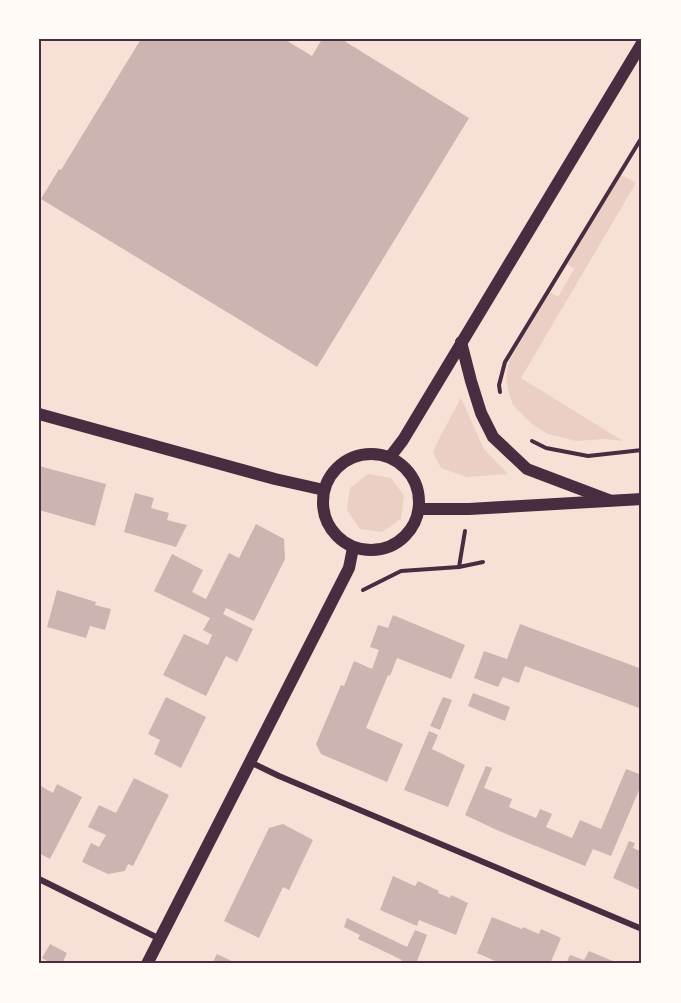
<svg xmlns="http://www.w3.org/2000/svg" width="681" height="1003" viewBox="0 0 681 1003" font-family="'Varela Round',sans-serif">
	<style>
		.green { fill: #ebcfc5 }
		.building { fill: #ccb4b1 }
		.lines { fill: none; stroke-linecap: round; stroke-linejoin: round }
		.path { stroke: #4a2c40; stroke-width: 4 }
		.minor { stroke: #4a2c40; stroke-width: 6 }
		.secondary { stroke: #4a2c40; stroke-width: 12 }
		.neatline { fill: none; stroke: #4a2c40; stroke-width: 2 }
	</style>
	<rect width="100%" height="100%" fill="#f7e1d7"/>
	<g class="green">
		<polygon points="621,175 636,183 521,378 623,441 605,439 576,441 548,434 533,425 513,405 509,394 506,379 509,361 550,292 558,297 574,269 567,264"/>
		<polygon points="461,398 484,449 508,474 467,477 441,468 433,452 441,435"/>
		<polygon points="368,474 391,478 404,496 401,519 382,532 360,529 347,510 350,488"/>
	</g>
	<g class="building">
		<polygon points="141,39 284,39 312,56 322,39 341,39 469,118 317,367 41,199 59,169 61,170"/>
		<polygon points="39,466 106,484 95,526 39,510"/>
		<polygon points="135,493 154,498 151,508 169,513 167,520 187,525 176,547 124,532"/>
		<polygon points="256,524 284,539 285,559 254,621 226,608 223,614 253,629 237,662 226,656 206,696 163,675 184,634 208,645 212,635 203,630 210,618 154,591 172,554 203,570 192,592 206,599 229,553 239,558"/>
		<polygon points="57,590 96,602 95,605 111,609 105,630 90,626 86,638 47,627"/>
		<polygon points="393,615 465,645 451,679 397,658 390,676 388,675 366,728 403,744 387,782 321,754 316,744 341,685 344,686 354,661 372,669 379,650 370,647 378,625 388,628"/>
		<polygon points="520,624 642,669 642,709 525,666 519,683 503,677 498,687 474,678 484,651 507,659"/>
		<polygon points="473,693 510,707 505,721 468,706"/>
		<polygon points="166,697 206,717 181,768 154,754 160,740 148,734"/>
		<polygon points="443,697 452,700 440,730 430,726"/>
		<polygon points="429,731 438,735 432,749 465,765 448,807 404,790"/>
		<polygon points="486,766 492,768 484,788 512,799 509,807 536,818 540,809 552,814 546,827 572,838 580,820 601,829 626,769 642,775 642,783 611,856 593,849 585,866 499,831 465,815"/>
		<polygon points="134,778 169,795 133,866 128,864 125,871 108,874 82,862 91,843 99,847 106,835 88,827 99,805 116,813"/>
		<polygon points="57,784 82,797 50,859 39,853 39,785 53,793"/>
		<polygon points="283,824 313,840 289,890 283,887 259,938 224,921 269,828"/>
		<polygon points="629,841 635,843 633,848 642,852 642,891 613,878"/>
		<polygon points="393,876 415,886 418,881 439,891 438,893 450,898 451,895 468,903 456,935 419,920 417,926 380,910"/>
		<polygon points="492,917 522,929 523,927 539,934 541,929 561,938 550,964 502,964 477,953"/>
		<polygon points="347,918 407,947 415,930 427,935 416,964 400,964 402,960 358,939 360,935 344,927"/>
		<polygon points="50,944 67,953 62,964 53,964 42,958"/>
		<polygon points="589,951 620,964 566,964 570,955 584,960"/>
		<polygon points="217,954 238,964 212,964"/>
	</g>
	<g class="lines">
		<g class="path">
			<polyline points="500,392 499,385 505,362 642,137"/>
			<polyline points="532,441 546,448 588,456 642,450"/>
			<polyline points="465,531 459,567 483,562"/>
			<polyline points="363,590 401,571 459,567"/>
		</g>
		<g class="minor">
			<polyline points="250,762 279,776 642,929"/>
			<polyline points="39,879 160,939"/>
		</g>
		<g class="secondary">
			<polyline points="461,342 471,381 481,413 493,437 527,469 609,500"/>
			<polyline points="39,414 275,479 324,490"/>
			<circle cx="371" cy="502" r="48"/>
			<polyline points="390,457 403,440 642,43"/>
			<polyline points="419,509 469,509 642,499"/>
			<polyline points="147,964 349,568 353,548"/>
		</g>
	</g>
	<rect width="681" height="1003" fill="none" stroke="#fffaf5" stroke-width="81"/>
	<rect x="40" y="40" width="600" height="922" class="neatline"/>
</svg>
